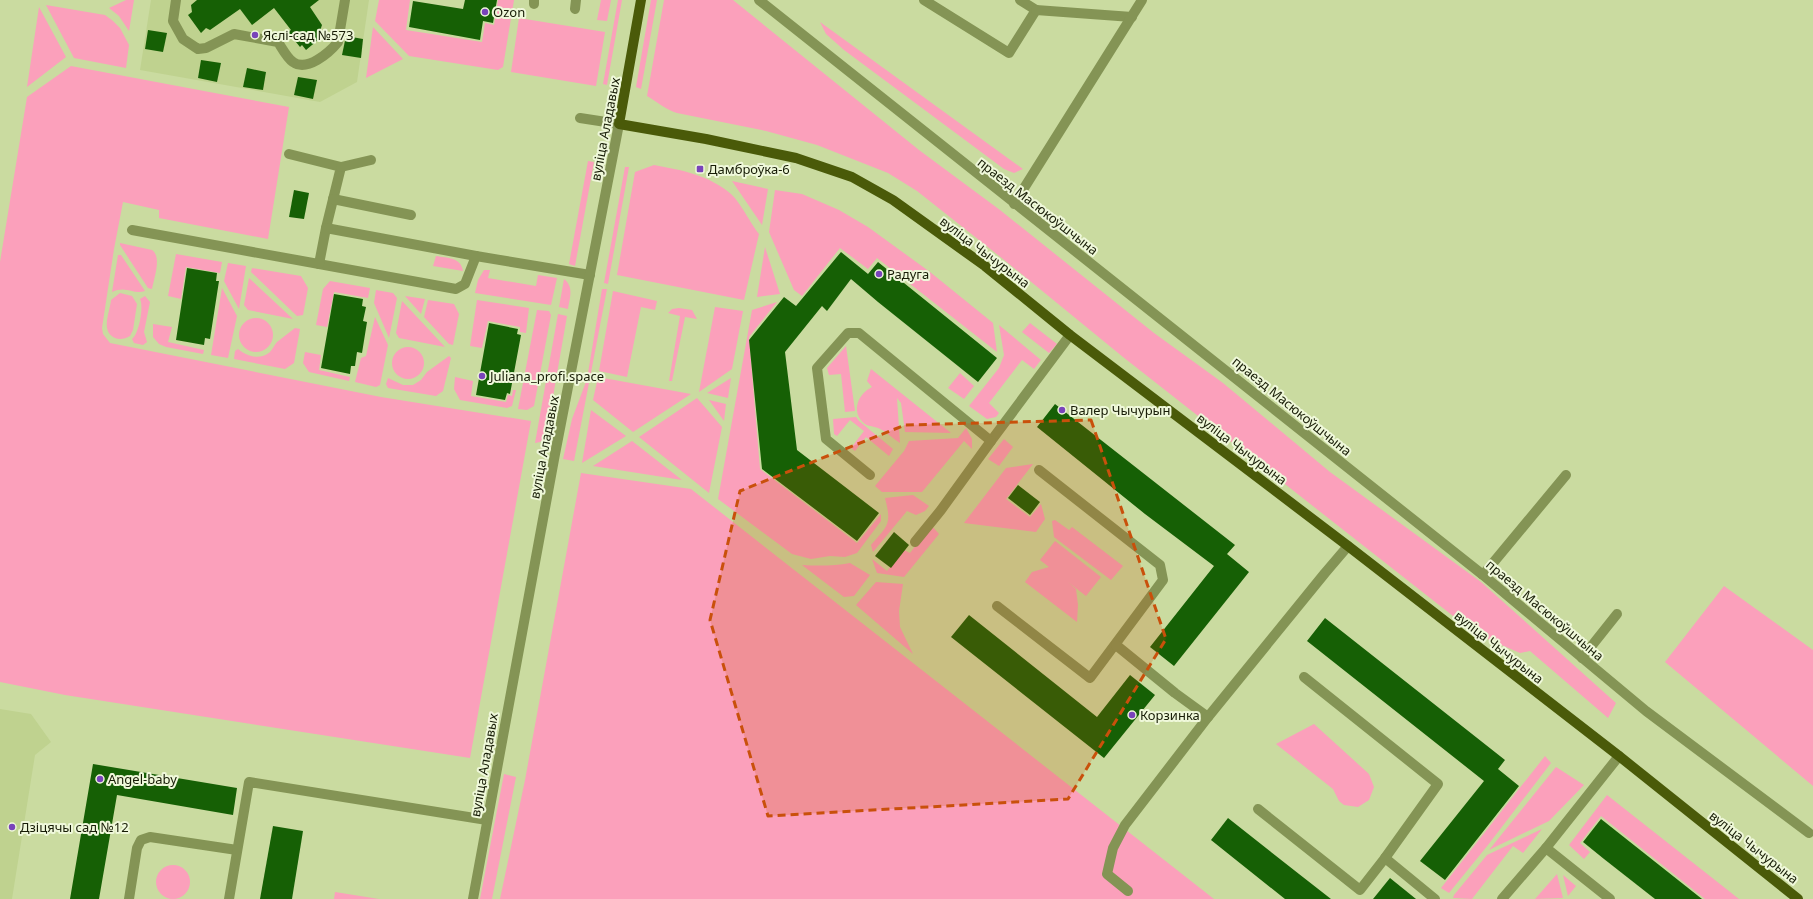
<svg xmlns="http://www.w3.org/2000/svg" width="1813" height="899" viewBox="0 0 1813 899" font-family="'Noto Sans',sans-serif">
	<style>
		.built { fill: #bfd28f }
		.green { fill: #fba0bb }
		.building { fill: #166005 }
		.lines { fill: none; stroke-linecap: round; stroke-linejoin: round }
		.minor { stroke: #849455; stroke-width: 10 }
		.major { stroke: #4a5a09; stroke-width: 10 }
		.marked { fill: #c9500b; fill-opacity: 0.2; stroke: #c9500b; stroke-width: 3; stroke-dasharray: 8 5; stroke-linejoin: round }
		.poi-dot { fill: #7943ba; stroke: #eff8da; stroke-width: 1.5 }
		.labels { text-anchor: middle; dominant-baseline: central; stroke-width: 4; stroke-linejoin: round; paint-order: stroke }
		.poi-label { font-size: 13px; fill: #171c06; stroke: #eff8da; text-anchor: start }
		.street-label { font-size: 13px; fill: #171c06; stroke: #eff8da }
	</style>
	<rect width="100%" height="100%" fill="#cadba0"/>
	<g class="built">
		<polygon points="151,0 369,0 357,82 320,102 140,70"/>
		<polygon points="0,709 31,714 51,742 35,755 12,899 0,899"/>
	</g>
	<g class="green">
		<polygon points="126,0 134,0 129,31 119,16 109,8"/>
		<polygon points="379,0 410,0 406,30 482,42 485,23 494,25 498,0 514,0 503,67 498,70 409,56 375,21"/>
		<polygon points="601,0 611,0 607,21 597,20"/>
		<polygon points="618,0 622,0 607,85 603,84"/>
		<polygon points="651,0 657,0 641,89 636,87"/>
		<path d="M664,0H733L919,150L1000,210L1154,333L1223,383L1330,472L1481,582L1616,703L1608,718L1530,651L1520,653L1476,634L1123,357L1003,259L917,191L888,173L817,145L766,131L677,113C667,110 657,102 647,96Z"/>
		<polygon points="46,5 105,15 113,21 120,28 129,45 126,68 74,58"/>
		<polygon points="39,7 66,57 27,87"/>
		<polygon points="519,18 605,32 596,86 511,72"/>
		<polygon points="820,22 1023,169 1014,173 1004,169 844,50 826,34"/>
		<polygon points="373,27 403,59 366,78"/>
		<polygon points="71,66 289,107 268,239 159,218 159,210 123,202 114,249 102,328 103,334 110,343 381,397 531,421 470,758 65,695 0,682 0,262 27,97"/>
		<polygon points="588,161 594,162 575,266 569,264"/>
		<path d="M654,165C681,170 709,175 731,194C740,202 751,224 759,234L744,300L617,275L635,172Z"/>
		<polygon points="625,167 629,167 608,284 604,283"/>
		<polygon points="732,181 768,189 762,225"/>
		<polygon points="775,190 802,194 839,210 868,227 930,272 993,323 997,352 877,258 868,269 840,248 802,296 794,290 769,232"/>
		<path d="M120,243L152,250C162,257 154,278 152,289L148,288L120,245Z"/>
		<polygon points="765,247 780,294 757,297"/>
		<polygon points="176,254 222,262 220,273 186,267 181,299 168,296"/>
		<path d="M118,255H121L145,291C133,295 127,285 112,292Z"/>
		<path d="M436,256C447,258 461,257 463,271L433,266Z"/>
		<polygon points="228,263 246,266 239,309 224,281"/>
		<polygon points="252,268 301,276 308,288 303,315 297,316 251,272"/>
		<polygon points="484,270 490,270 488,278 536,286 538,275 557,278 551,305 475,293 478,280"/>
		<polygon points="249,278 293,319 248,310 244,305"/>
		<path d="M564,279C574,287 570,297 568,309L559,307Z"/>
		<polygon points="330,281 370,288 368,298 334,292 327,327 316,325 323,289"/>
		<polygon points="222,288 237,316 228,358 211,355"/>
		<polygon points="602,289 607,289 574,461 563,459 572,419 587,379"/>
		<polygon points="376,290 393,293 397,298 389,338 374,303"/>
		<polygon points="613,291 657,301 655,310 641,307 627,377 599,371"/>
		<path d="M120,293L132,296L137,304L133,330L130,336C125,339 120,340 115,338C100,331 110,312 111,300Z"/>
		<path d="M145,296L150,302L144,332L147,342L143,345L134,343L132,339C139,334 144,307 140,299Z"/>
		<polygon points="405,296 425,299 421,314"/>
		<polygon points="428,300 454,304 459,314 453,345 449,344 424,317"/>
		<polygon points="477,300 529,308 526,333 520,332 520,327 488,321 482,348 470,346"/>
		<polygon points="402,301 445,347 399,338 396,333"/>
		<polygon points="777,302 749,337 760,469 857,543 881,514 881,521 857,553 845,557 830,556 811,559 792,554 718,499 752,310"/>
		<polygon points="715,307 743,311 732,369 699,392"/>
		<polygon points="679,308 692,310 697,319 685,317 672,381 669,381 680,316 668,313 672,309"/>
		<polygon points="537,310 549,311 551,315 534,406 527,410 518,409"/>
		<polygon points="558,314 567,316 546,437 540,442 535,443"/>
		<polygon points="375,317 388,345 380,385 376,387 355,382 361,358 366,356"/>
		<circle cx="256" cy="335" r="17"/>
		<polygon points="1030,323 1057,344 1049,353 1022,332"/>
		<polygon points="153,324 172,327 168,342 204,350 203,354 166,347 159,344 153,337"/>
		<polygon points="999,325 1041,360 1034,369 1022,360 989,403 999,413 996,417 987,419 969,406 999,368 1004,355"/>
		<path d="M295,328L300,329L294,363L285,369L234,359L235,351L238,349C247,356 259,361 270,352C273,349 274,345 277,342C283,337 289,333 295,328Z"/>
		<polygon points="846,346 855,411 845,412 841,374 829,375 827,368"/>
		<circle cx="408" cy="363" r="16"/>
		<polygon points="305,352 321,355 319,370 350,377 349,381 309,372 303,363"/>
		<polygon points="449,356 451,358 443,391 436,396 388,388 386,384 388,378 403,385 413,385 421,380 427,372"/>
		<path d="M871,369L951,433L905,432L901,403L897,398L900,443C893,439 887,432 880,429C875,426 870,427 865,424C850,412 858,394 872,387L867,381Z"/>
		<polygon points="960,373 974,386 964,399 948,388"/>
		<polygon points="455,377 473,381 471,396 506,402 508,395 512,396 513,390 516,390 512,406 507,408 460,400 454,389"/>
		<polygon points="598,377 691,394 633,432 593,400"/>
		<polygon points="731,378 728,398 707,393"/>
		<polygon points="697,398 722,427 709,493 639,437"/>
		<polygon points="709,400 726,404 724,421"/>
		<polygon points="591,410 626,436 582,463"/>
		<polygon points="856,417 859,421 893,449 889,456 866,437 855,451 851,448 864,431 850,420 837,436 834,434 833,419"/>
		<polygon points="966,428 972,439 972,449 964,441 922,492 882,492 875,486 904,451 909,441 958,438"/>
		<polygon points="1004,439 1013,447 999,466 988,459"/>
		<polygon points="632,441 682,480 593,466"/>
		<polygon points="1033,464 1006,499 1030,517 1041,504 1045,519 1036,532 964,523 1006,468"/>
		<polygon points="581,473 691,489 1214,899 500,899 525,780"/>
		<path d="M913,495L929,506L925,511L916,515L907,511L873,552L871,545C888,525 892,525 885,498Z"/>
		<polygon points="1055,520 1069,530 1072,527 1123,566 1111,580 1054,537 1052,521"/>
		<polygon points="931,525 939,534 904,577 877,573 872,559 887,571 904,550 910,553"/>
		<polygon points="1055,541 1101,577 1086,596 1068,582 1076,589 1078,605 1077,622 1025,582 1032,572 1049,567 1040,560"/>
		<path d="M850,563L870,575L854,596L844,597L802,565C817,566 835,566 850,563Z"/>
		<polygon points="876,582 903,584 899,611 900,627 913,654 856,605"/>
		<polygon points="1724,586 1813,650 1813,786 1665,662"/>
		<polygon points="1314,724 1369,774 1374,787 1369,800 1358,807 1344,805 1339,801 1333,789 1276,744"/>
		<polygon points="1545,756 1551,763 1488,845 1449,893 1441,888"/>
		<polygon points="1556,767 1584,785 1549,821 1489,850"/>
		<polygon points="504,774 516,777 492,899 480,899"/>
		<polygon points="1607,795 1739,899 1705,899 1601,816 1580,843 1590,852 1584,859 1569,845"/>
		<polygon points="1542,829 1523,853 1513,846 1472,899 1453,898 1454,895 1487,855"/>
		<circle cx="173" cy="882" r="17"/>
		<polygon points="1557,874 1563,898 1535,899"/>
		<polygon points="1563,875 1576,886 1568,896"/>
		<polygon points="335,892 379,899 334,899"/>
	</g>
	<g class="building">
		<polygon points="197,0 319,0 310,7 322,25 320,31 324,35 306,50 302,45 300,47 288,32 291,30 274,8 252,25 240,9 210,30 206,28 201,33 188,15 192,12 191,5"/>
		<polygon points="465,0 497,0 493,23 483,21 480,40 409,27 413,1 463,9"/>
		<polygon points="148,30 167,33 163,52 145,49"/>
		<polygon points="346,36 363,39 361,58 342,55"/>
		<polygon points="201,60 221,63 217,82 198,78"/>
		<polygon points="247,68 266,72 263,90 243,87"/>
		<polygon points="298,77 317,80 313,99 294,95"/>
		<polygon points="294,190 309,193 304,219 289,217"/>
		<polygon points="841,252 868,274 878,262 997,358 978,382 878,302 851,279 827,311 822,306 785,352 797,450 879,513 857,541 762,469 749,340 784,297 796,306"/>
		<polygon points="187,268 217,273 216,281 219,281 210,339 205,338 204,345 176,340"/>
		<polygon points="334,294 363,299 362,306 366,307 363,321 367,322 362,353 357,352 355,366 351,366 350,374 321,368"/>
		<polygon points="489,323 518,329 517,334 521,335 510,394 507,393 505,400 476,395"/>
		<polygon points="1055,404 1235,545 1227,554 1249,572 1174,666 1150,647 1214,566 1145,514 1037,427"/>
		<polygon points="1018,485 1040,502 1030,515 1008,498"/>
		<polygon points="894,532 909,545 891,568 875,556"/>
		<polygon points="969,615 1097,717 1130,675 1155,695 1104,758 951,637"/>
		<polygon points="1325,618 1505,760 1498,769 1519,786 1445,880 1420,861 1484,781 1307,641"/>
		<polygon points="93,764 237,788 233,815 117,795 99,899 70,899"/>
		<polygon points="1228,818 1299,874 1331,899 1285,899 1211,840"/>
		<polygon points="1601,819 1702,899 1655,899 1604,859 1583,842"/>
		<polygon points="273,826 303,831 292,899 260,899"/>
		<polygon points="1390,878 1416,899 1373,899"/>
	</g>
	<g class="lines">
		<g class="minor">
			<path d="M176,0L173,21L183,39L198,49L206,48L234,34L278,42C282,48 287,58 293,62C307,72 329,53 338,42L345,0"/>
			<polyline points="759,0 1483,575 1646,711 1809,833"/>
			<polyline points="924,0 1009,53 1036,10 1020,0"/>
			<polyline points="534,4 534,0"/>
			<polyline points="575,9 576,0"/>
			<polyline points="1036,10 1132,17"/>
			<polyline points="289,154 341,167 326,228"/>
			<polyline points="341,167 371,160"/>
			<polyline points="333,199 411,215"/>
			<polyline points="1014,204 1142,0"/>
			<polyline points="132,230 456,289 465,284 476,256 590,275"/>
			<polyline points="319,264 326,228 476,256"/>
			<polyline points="870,475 826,439 817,368 848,333 859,333 991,441 1070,335"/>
			<polyline points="915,542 941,510 991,441"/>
			<polyline points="1483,575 1566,475"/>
			<polyline points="997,606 1090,678 1163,580 1160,565 1039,470"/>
			<polyline points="1116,645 1175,693 1208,717"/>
			<polyline points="1582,658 1617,614"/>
			<polyline points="1258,809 1360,890 1385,858 1438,784 1304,677"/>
			<polyline points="1546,848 1619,756"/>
			<polyline points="1385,858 1435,899"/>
			<polyline points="1128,891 1107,874 1113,848 1125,825 1208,717 1325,573 1348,546"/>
			<polyline points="129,899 137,848 141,840 150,837 237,850"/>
			<polyline points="229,899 249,782 487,820"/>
			<polyline points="473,899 555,454 619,124 580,118"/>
			<polyline points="1502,899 1546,848 1610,899"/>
		</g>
		<polyline class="major" points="641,0 619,124 706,139 796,158 852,177 893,200 985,266 1070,335 1348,546 1619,756 1798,899"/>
	</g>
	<path class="marked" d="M1091,420L1166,639L1068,799L768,816L710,620L740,491L905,425Z"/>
	<g class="poi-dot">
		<circle cx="485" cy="12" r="4"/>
		<circle cx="255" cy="35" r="4"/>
		<rect x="696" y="165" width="8" height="8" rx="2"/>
		<circle cx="879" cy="274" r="4"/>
		<circle cx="482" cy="376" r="4"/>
		<circle cx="1062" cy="410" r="4"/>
		<circle cx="1132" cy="715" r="4"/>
		<circle cx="100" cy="779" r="4"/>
		<circle cx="12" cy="827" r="4"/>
	</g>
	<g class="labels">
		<g class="poi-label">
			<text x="493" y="12">Ozon</text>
			<text x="263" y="35">Яслі-сад №573</text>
			<text x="708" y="169">Дамброўка-6</text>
			<text x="887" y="274">Радуга</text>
			<text x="490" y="376">Juliana_profi.space</text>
			<text x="1070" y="410">Валер Чычурын</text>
			<text x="1140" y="715">Корзинка</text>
			<text x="108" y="779">Angel-baby</text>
			<text x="20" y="827">Дзіцячы сад №12</text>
		</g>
		<g class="street-label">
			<text transform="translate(605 129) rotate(-79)">вуліца Аладавых</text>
			<text transform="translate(1038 206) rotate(38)">праезд Масюкоўшчына</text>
			<text transform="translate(985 252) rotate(37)">вуліца Чычурына</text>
			<text transform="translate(1292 406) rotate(39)">праезд Масюкоўшчына</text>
			<text transform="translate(544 447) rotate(-79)">вуліца Аладавых</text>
			<text transform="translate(1242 449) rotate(37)">вуліца Чычурына</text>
			<text transform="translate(1545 610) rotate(40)">праезд Масюкоўшчына</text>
			<text transform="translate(1499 647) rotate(38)">вуліца Чычурына</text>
			<text transform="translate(484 765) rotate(-80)">вуліца Аладавых</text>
			<text transform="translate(1754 847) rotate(38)">вуліца Чычурына</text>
		</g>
	</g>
</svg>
